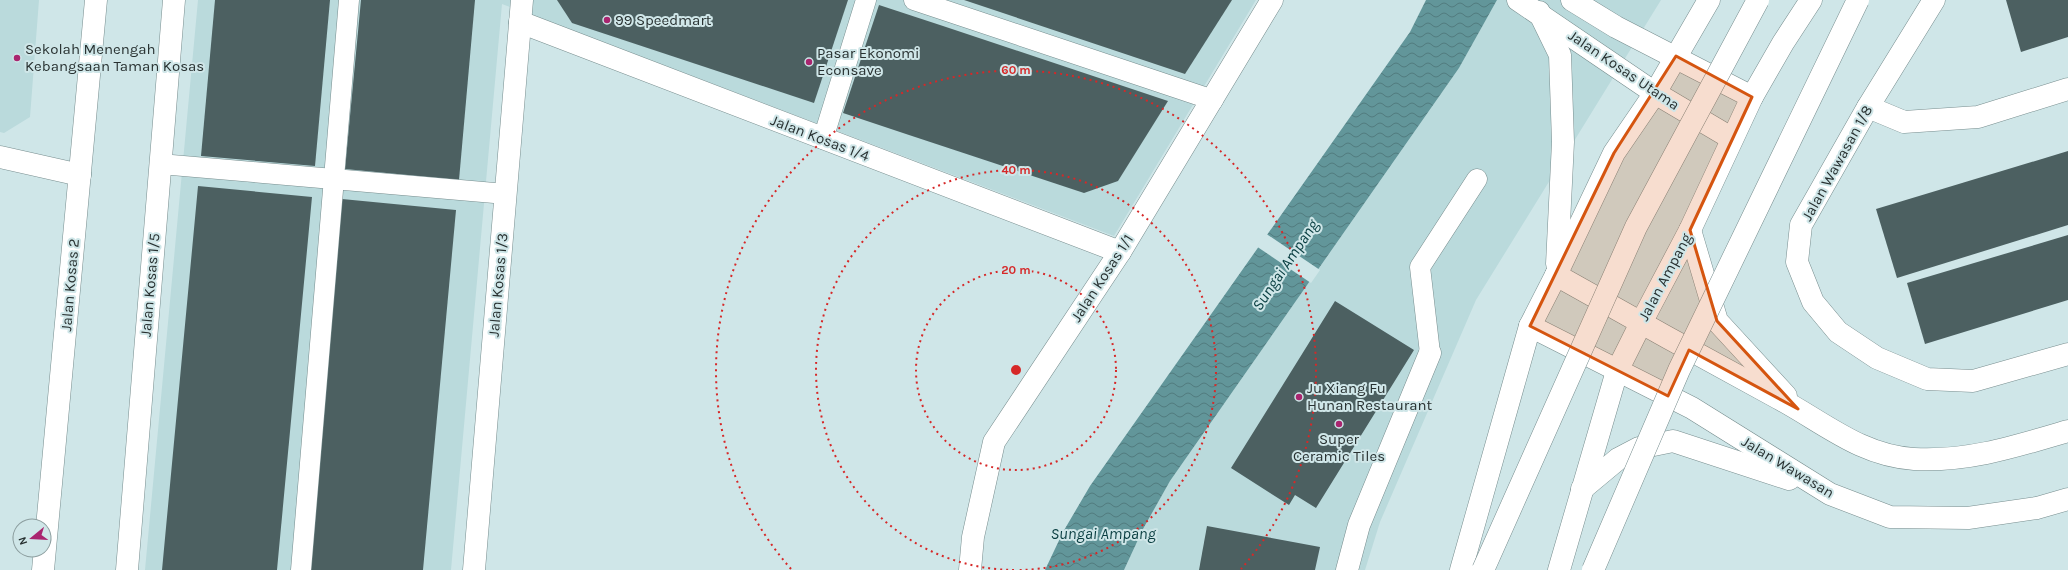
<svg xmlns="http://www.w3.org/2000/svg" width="2068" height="570" viewBox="0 0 2068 570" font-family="Karla,sans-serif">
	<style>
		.built { fill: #badadc }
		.water { fill: url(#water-waves) }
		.pier { fill: #cfe6e8 }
		.building { fill: #4c6061 }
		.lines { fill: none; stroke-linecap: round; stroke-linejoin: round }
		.service-casing { stroke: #778d8e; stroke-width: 21 }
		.minor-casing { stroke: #778d8e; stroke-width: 23 }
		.tertiary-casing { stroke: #778d8e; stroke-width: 23 }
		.secondary-casing { stroke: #778d8e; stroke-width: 23 }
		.service { stroke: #fff; stroke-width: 20 }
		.minor { stroke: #fff; stroke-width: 22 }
		.tertiary { stroke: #fff; stroke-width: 22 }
		.secondary { stroke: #fff; stroke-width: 22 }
		.motorway-bridge-casing { stroke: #778d8e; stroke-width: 23; stroke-linecap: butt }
		.motorway-bridge { stroke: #fff; stroke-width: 22 }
		.marked { fill: #d55510; fill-opacity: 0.2; stroke: #d55510; stroke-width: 3; stroke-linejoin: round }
		.ring { fill: none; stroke: #d62828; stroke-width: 2; stroke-dasharray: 2 4 }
		.poi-dot { fill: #a9256f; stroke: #cfe6e8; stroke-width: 1.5 }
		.labels { text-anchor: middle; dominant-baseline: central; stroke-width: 4; stroke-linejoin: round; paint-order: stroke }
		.poi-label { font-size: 15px; fill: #283131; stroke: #cfe6e8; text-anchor: start }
		.street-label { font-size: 15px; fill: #283131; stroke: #cfe6e8 }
		.water-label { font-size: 16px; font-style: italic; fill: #083d40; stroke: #cfe6e8 }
		.centre { fill: #d62828; stroke: #cfe6e8; stroke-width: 2 }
		.ring-label { font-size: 12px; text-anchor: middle; font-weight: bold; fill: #d62828; stroke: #cfe6e8; stroke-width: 4; stroke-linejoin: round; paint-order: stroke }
	</style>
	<defs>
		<pattern id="water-waves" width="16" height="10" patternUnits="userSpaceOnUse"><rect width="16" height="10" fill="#62969a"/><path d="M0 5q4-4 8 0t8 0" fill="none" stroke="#517b7e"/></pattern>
	</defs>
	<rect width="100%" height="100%" fill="#cfe6e8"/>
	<g class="built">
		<polygon points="0,0 39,0 30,117 4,133 0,132"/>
		<polygon points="198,0 1256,0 1114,236 502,4 451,570 145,570"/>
		<polygon points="1497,0 1661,0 1476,300 1380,522 1365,570 1124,570 1143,529 1170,481 1459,68"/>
	</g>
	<polygon class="water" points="1426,0 1497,0 1459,68 1170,481 1143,529 1124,570 1045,570 1063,532 1090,486 1410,32"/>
	<polygon class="pier" points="1265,233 1320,270 1311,283 1256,246"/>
	<g class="building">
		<polygon points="215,0 330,0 315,166 201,156"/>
		<polygon points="361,0 475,0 459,180 345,169"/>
		<polygon points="557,0 848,0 814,103 572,23"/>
		<polygon points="964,0 1232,0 1185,74"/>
		<polygon points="2006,0 2068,0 2068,37 2021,52"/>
		<polygon points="879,5 943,26 1168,101 1118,181 1084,193 906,134 843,113"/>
		<polygon points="2068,151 2068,225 1897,278 1876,209"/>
		<polygon points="198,186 312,197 277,570 162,570"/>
		<polygon points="342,199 456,210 423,570 308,570"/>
		<polygon points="2068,235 2068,300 1925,344 1907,283"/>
		<polygon points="1335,301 1414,350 1316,508 1295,495 1289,505 1231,468"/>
		<polygon points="1207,526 1320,547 1315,570 1199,570"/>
	</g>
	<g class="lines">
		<defs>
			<g id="service">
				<polyline points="914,0 1213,100"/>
				<polyline points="823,139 866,0"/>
				<polyline points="160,164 506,194"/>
				<polyline points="1430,353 1420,267 1477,179"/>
				<polyline points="301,570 349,0"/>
			</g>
			<g id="minor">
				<polyline points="1934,0 1868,107 1801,225 1797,262 1813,302 1838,332 1877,358 1927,379 1973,381 2068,354"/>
				<polyline points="520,22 1120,252"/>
				<polyline points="1868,107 1904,122 1978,117 2068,89"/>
				<polyline points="0,157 80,175"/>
				<polyline points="127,570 174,0"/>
				<polyline points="474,570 522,0"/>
				<polyline points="970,570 973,537 994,442 1120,252 1272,0"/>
				<polyline points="1347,570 1359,525 1430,353"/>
			</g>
			<g id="tertiary">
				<polyline points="1518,0 1655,93 1731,138"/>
				<polyline points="1572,0 1616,27 1752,97"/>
				<polyline points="1539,12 1560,55 1563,142 1557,264"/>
				<polyline points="1556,275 1614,153 1655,93 1709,0"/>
				<polyline points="1641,323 1690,230 1752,97 1783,43 1811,0"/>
				<polyline points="43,570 96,0"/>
			</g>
			<g id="secondary">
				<polyline points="1690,230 1717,321 1786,396"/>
				<polyline points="1530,326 1692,408 1830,494 1890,517 1968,518 2037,508 2068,499"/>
				<polyline points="1582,489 1618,459 1639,448 1673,441 1789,479"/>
				<path d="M1461,570L1530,326L1556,275C1630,317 1704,358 1778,398C1823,422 1861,456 1914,459C1968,462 2017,446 2068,431"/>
				<polyline points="1559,570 1617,371 1641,323"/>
			</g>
		</defs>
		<use href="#service" class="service-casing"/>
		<use href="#minor" class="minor-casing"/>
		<use href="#tertiary" class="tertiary-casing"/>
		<use href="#secondary" class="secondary-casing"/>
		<use href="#service" class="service"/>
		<use href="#minor" class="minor"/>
		<use href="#tertiary" class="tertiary"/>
		<use href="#secondary" class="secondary"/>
		<defs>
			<g id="motorway-bridge">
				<polyline points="1483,570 1636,227 1758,0"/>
				<polyline points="1593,570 1679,370 1858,0"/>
			</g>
		</defs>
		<use href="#motorway-bridge" class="motorway-bridge-casing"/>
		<use href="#motorway-bridge" class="motorway-bridge"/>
	</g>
	<path class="marked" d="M1676,56L1752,97L1690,230L1717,321L1798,409L1689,350L1668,396L1530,326L1614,153Z"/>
	<g class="ring">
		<circle cx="1016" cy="370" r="100"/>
		<path d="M1014 570A200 200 0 1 1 1018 570"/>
		<path d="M791 569A300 300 0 1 1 1241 569"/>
	</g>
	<g class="poi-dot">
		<circle cx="607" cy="20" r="4"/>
		<circle cx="17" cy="58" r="4"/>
		<circle cx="809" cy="62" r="4"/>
		<circle cx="1299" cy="397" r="4"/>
		<circle cx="1339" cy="424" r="4"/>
	</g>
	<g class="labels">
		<g class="poi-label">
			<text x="615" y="20">99 Speedmart</text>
			<text x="25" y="49">Sekolah Menengah<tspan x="25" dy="17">Kebangsaan Taman Kosas</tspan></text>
			<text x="817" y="53">Pasar Ekonomi<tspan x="817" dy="17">Econsave</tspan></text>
			<text x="1307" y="388">Ju Xiang Fu<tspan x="1307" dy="17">Hunan Restaurant</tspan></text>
			<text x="1339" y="439" text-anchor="middle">Super<tspan x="1339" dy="17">Ceramic Tiles</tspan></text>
		</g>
		<g class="street-label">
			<text transform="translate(1624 70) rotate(34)">Jalan Kosas Utama</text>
			<text transform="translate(820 138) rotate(21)">Jalan Kosas 1/4</text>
			<text transform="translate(1837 163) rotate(-61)">Jalan Wawasan 1/8</text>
			<text transform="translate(1665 277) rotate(-62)">Jalan Ampang</text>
			<text transform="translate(1102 278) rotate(-57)">Jalan Kosas 1/1</text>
			<text transform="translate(70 285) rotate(-85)">Jalan Kosas 2</text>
			<text transform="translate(150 285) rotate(-85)">Jalan Kosas 1/5</text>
			<text transform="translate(498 285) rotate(-85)">Jalan Kosas 1/3</text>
			<text transform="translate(1788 467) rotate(31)">Jalan Wawasan</text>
		</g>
		<g class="water-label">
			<text transform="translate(1285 265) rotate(-56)">Sungai Ampang</text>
			<text x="1103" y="533">Sungai Ampang</text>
		</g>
	</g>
	<circle cx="1016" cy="370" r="6" class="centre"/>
	<g class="ring-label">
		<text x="1016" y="74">60 m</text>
		<text x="1016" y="174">40 m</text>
		<text x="1016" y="274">20 m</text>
	</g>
	<g transform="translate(32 538) rotate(252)"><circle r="19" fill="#cfe6e8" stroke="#8c9e9f"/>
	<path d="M0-3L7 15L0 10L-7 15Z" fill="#a9256f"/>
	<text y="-6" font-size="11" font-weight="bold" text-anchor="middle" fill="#283131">N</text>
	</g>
</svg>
